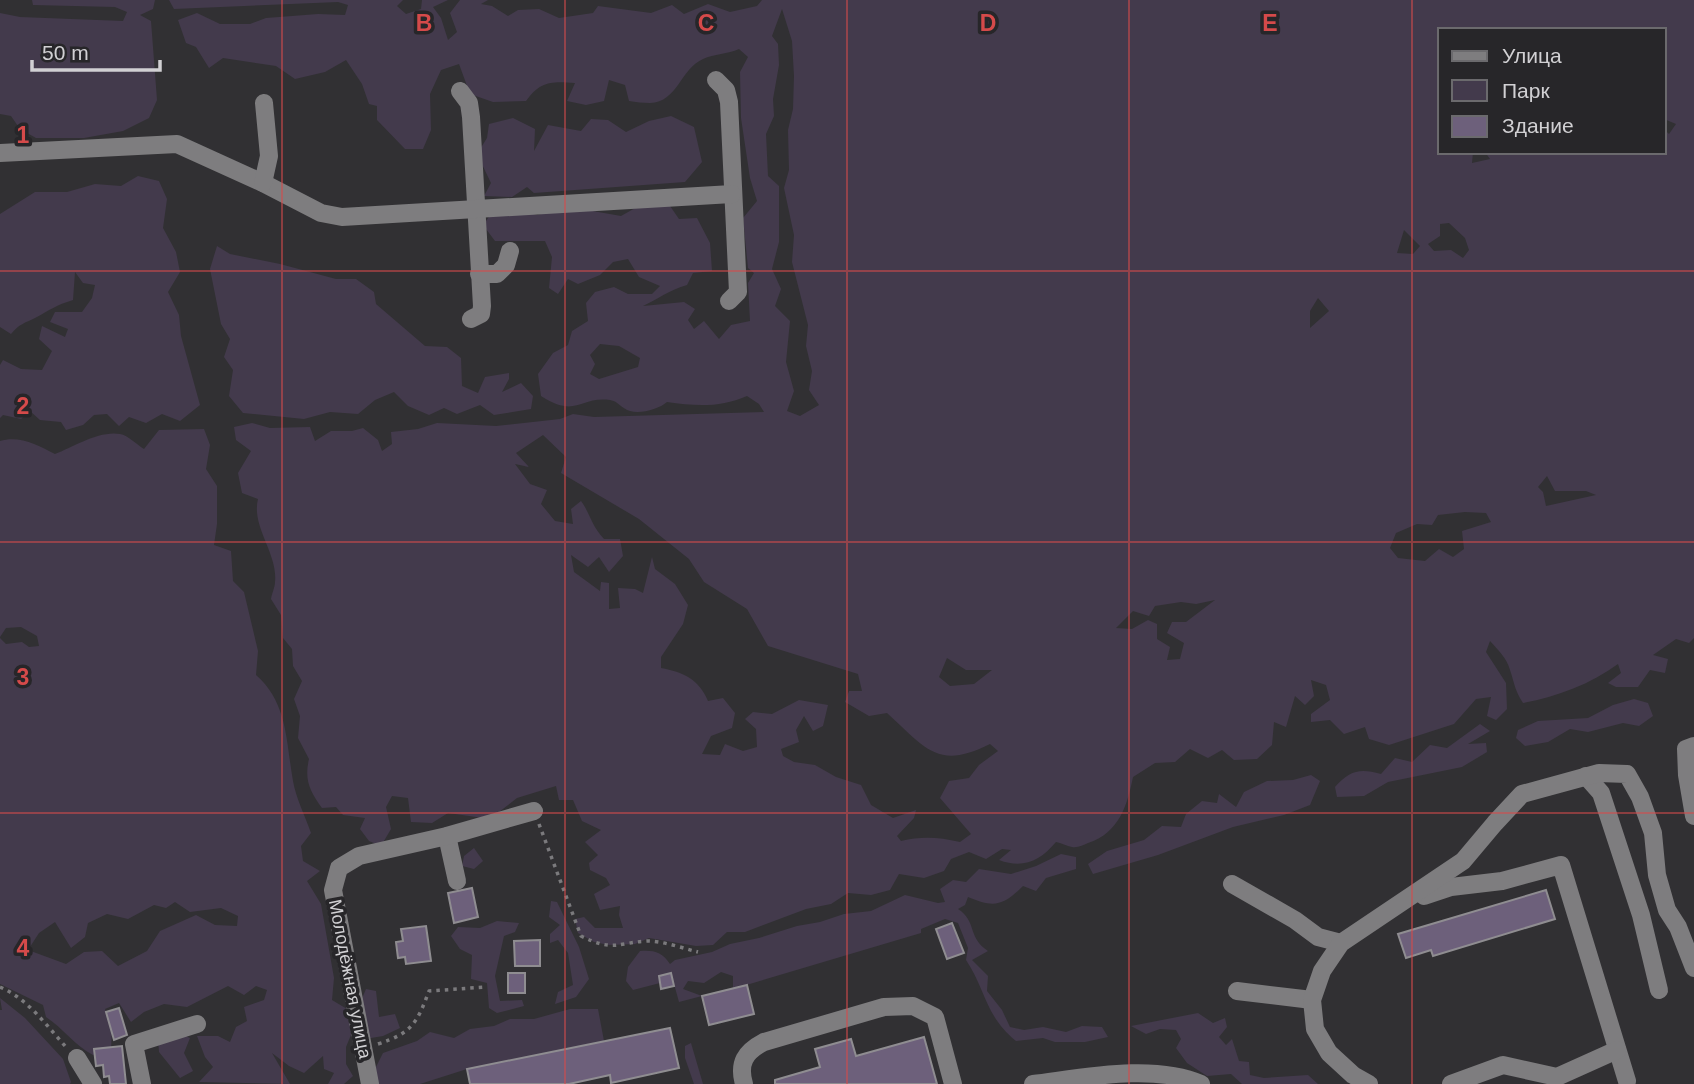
<svg xmlns="http://www.w3.org/2000/svg" width="1694" height="1084" viewBox="0 0 1694 1084" font-family="Arial,sans-serif">
	<style>
		.green { fill: #433a4c; fill-rule: evenodd }
		.building { fill: #6d607b; stroke: #8f8d91; stroke-width: 2 }
		.lines { fill: none; stroke-linecap: round; stroke-linejoin: round }
		.path { stroke: #7b7a7d; stroke-width: 3.5; stroke-dasharray: 3.5 5; stroke-linecap: butt }
		.minor { stroke: #7e7d7f; stroke-width: 18 }
		.grid { fill: none; stroke: #d54a4a; stroke-width: 2; stroke-opacity: 0.55 }
		.labels { text-anchor: middle; dominant-baseline: central; stroke-width: 7; stroke-linejoin: round; paint-order: stroke }
		.street-label { font-size: 18px; fill: #d1d0d3; stroke: #272629 }
		.grid-label { font-size: 23px; text-anchor: middle; font-weight: bold; fill: #d54a4a; stroke: #272629; stroke-width: 7; stroke-linejoin: round; paint-order: stroke }
	</style>
	<rect width="100%" height="100%" fill="#313033"/>
	<g class="green">
		<polygon points="32,0 155,0 153,9 140,15 151,21 157,100 149,118 123,131 84,138 36,138 20,129 11,116 0,114 0,13 20,17 123,21 127,12 115,7 33,5"/>
		<path d="M169,0H403L397,6L406,14L421,9L422,0H448L433,7L441,18L448,40L457,32L450,13L460,0H488L481,4L492,6L508,16L518,10L539,9L559,18L593,13L598,6L651,13L672,5L684,14L708,4L730,12L757,6L762,0H1694V638L1689,643L1676,639L1653,655L1668,659L1665,673L1650,670L1638,687H1616L1608,683L1621,673L1618,664C1591,684 1556,697 1523,703C1514,688 1515,685 1510,670C1507,658 1498,650 1490,641L1486,652L1506,683L1507,709L1496,720L1487,716L1491,697L1476,699L1454,724L1389,745L1369,739L1365,727L1344,734L1330,720L1311,722V714L1330,700L1326,685L1311,680L1314,696L1305,705L1295,696L1286,727L1274,722L1272,745L1257,759L1234,760L1222,750L1208,758L1190,749L1175,762L1155,763L1133,777C1127,806 1119,833 1088,843C1083,845 1078,848 1072,847C1067,846 1061,843 1056,842C1040,861 1023,869 999,860L1011,850L1002,849L986,859L969,852L951,859L944,871L924,878L899,874L890,890L871,895L848,893L831,904L806,909L745,932H727L713,945L696,946L649,938L635,944L609,945L594,942L578,933L575,919L584,917L595,928H623L619,915L620,906L600,910L594,894L610,885L606,878L590,870L589,863L598,855L585,842L601,830L582,821L573,800H559L556,786L517,798L490,819L448,813L432,823L411,822L408,798L392,796L386,807L391,829L381,846L369,841L360,829L365,818L343,815L336,807L322,808C310,791 304,780 309,759L298,738L300,716L294,699L302,681L293,666L292,649L283,638L281,615L271,599C272,593 275,587 275,582C278,553 251,527 258,499L242,493L238,473L251,451L236,440L234,427L252,423L270,428L310,427L315,441L331,431H352L363,428L378,440L382,451L392,444L391,432L418,429L437,423L496,426L560,419L573,414L594,417L764,412L759,404L747,396C720,408 695,406 667,402C659,409 641,414 630,411C622,409 618,401 610,400C579,396 577,419 541,396L538,374L553,353L568,345L572,331L588,321L586,303L595,292L614,287L628,294H652L660,286L639,277L628,259L613,262L600,275L578,284L568,279L558,294L549,288L552,257L545,241H495L483,225L491,214L519,210L537,215L570,207L621,216L637,207L670,206L679,219L697,218L710,243L712,271L693,273L687,285C667,291 660,298 643,306L684,302L695,309L688,320L694,329L704,321L719,339L731,325L750,321L748,283L754,273L748,268L743,218L757,201L750,178L741,118L740,72L748,57L739,49C728,54 714,54 703,59C680,69 678,102 650,103C643,103 636,102 629,101L625,85L609,80L604,101L586,105L567,101L575,83C552,81 540,81 526,101L493,102L470,94L459,64L441,70L430,94L431,130L423,149H405L377,120V106L369,104L362,84L346,60L325,72L295,79L276,66L223,58L209,68L196,47L186,43L178,20L197,13L220,24H250L266,18L318,14L345,15L348,5L338,2L174,9ZM782,9L792,41L794,76L793,109L788,130L789,170L784,188L794,235L792,262L808,325L806,346L812,371L809,390L819,405L800,416L787,411L794,391L786,362L790,321L775,306L781,289L772,269L779,242V186L768,176L766,134L774,116L773,99L779,65L778,44L772,36ZM1440,30H1664V119L1676,124L1669,134L1664,129V152H1485L1490,159L1472,163L1473,152H1440ZM1449,223L1465,238L1469,250L1463,258L1451,250L1434,251L1428,244L1440,236V224ZM1404,230L1420,246L1413,254L1397,253ZM1318,298L1329,311L1310,328V311ZM600,344L619,346L640,358L638,367L599,379L590,374L595,364L590,355ZM543,435L566,457L561,473L639,519L689,559L704,582L747,609L768,646L858,674L862,691H849L845,702L869,716L887,713C925,747 937,771 990,744L998,751L979,765L969,778L949,781L940,798L971,834L960,842C938,837 922,836 901,841L897,836L914,818L916,810L893,818L871,805L861,785L836,777L815,765L794,762L783,756L781,749L799,742L796,730L804,716L813,731L823,726L828,705L799,700L772,714L753,712L745,719L756,729L757,747L743,751L725,744L720,755L702,754L711,736L732,728L735,713L723,698L708,701C699,679 683,672 661,668V657L683,624L688,605L675,584L655,569L652,557L643,593L635,589L618,588L620,608L609,609V583L601,582L600,591L574,572L571,555L588,567L599,557L609,572L623,556L620,539H604C591,525 591,515 581,501L571,509L573,524L555,521L541,504L547,490L530,484L515,464L529,467L516,453ZM1547,476L1555,491H1586L1596,495L1546,506L1543,492L1538,487ZM1465,512L1486,513L1491,522L1462,531L1464,549L1453,557L1439,549L1425,561L1398,558L1390,548L1396,533L1417,524L1432,525L1438,515ZM1215,600L1186,622H1172L1167,633L1184,643L1180,659L1167,660L1170,647L1157,639V624L1148,620L1132,629L1116,628L1133,611L1149,616L1155,606L1181,602L1196,604ZM947,658L966,670H992L974,684L950,686L939,677Z"/>
		<polygon points="671,116 694,127 702,162 685,182 534,193 527,187 512,197 484,196 491,183 477,154 487,138 489,124 513,118 535,129 534,151 548,125 581,131 591,119 608,120 626,132 649,121"/>
		<path d="M138,176L159,181L167,199L163,228L176,252L180,272L168,292L179,315L181,336L200,405L180,421L162,414L146,423L129,417L119,426L107,414L94,415L83,425L66,430L61,422L40,420L30,411L21,419L3,415L0,418V365L3,360L21,369L42,370L52,351L39,339L42,326L65,337L68,329L50,322L55,312H82L92,298L95,285L83,283L75,272L73,300C56,305 50,310 35,318C25,323 19,324 11,334L0,327V214L35,192H67L95,184L121,186Z"/>
		<polygon points="217,246 230,254 280,264 336,279 356,279 374,292 376,304 425,346 447,347 461,358 462,386 478,393 485,377 509,373 509,379 502,392 521,383 533,396 531,409 494,415 480,405 457,414 444,408 429,415 408,406 394,392 375,400 358,414 330,412 304,419 243,413 229,396 233,370 224,357 230,339 221,324 210,269"/>
		<path d="M204,429L210,445L206,469L217,486V524L214,545L231,551L233,581L244,592L258,651L256,675C288,703 286,742 293,781C296,798 305,816 311,833L301,846L303,861L320,871L307,881L321,904L334,978L332,1000L347,1009L353,1030L346,1047V1064L353,1076L344,1084H328L334,1073L324,1069L323,1056L304,1073L289,1066L272,1053L290,1084L199,1082L213,1067L205,1057L197,1036H218L230,1042L236,1027L247,1021L244,1007L264,1000L267,990L256,986L244,995L228,986L187,1007L164,1004L144,1012L131,1022L119,1003L105,1009L112,1029L111,1050L93,1055C74,1045 64,1029 46,1017L43,1005L0,984V638L6,644L22,642L29,647L39,646L37,636L21,627L6,628L0,637V441C19,435 38,445 55,454C73,447 100,430 120,434C128,435 137,445 144,449L159,430ZM175,902L190,912L221,908L238,916L237,926L215,925L196,915L160,931L147,951L118,966L102,951L84,952L66,964L28,950L39,933L55,922L71,948L85,937L88,923L107,914L128,919L154,905L166,908Z"/>
		<polygon points="1634,699 1648,703 1653,716 1639,726 1623,723 1588,732 1570,729 1548,742 1525,746 1516,738 1518,730 1538,721 1588,718 1613,705"/>
		<path d="M1480,724L1490,731L1468,744L1486,743L1487,752L1462,767L1388,782L1364,796L1337,797L1335,787C1350,770 1360,768 1381,774L1395,758L1412,762L1430,745L1447,748Z"/>
		<polygon points="1311,775 1320,781 1310,805 1284,815 1233,827 1158,855 1093,874 1088,864 1107,851 1144,840 1162,826 1181,827 1186,814 1202,801 1217,803 1219,794 1236,807 1244,792 1267,781 1293,780"/>
		<polygon points="474,848 483,861 474,869 462,866 464,856"/>
		<path d="M1061,854L1076,857V869L1046,878L1036,891L1023,886C1003,906 994,908 968,897L965,905L958,909C977,921 967,937 988,951L972,960L988,976L987,991L1002,1010L1010,1027L1024,1030L1043,1027L1066,1032L1082,1026L1102,1027L1108,1037L1085,1042H1055L1043,1038L1016,1041C985,1016 986,990 966,960L968,948L958,923L945,919L921,929V933L733,989V976L721,972L704,983L688,981L683,989L702,996L679,1002L671,973L659,976L660,983L633,990L626,981L628,967L640,951C654,950 662,952 670,964L675,960L712,952L730,944L759,938L797,926L820,922L844,914L871,911L905,895L938,903L945,902L940,889L953,880L966,882L979,869L1011,874L1036,866Z"/>
		<polygon points="551,901 557,902 579,947 589,979 576,997 555,1004 558,992 573,985 568,953 558,940 550,943 550,934 560,925 549,917"/>
		<polygon points="497,921 519,923 515,932 504,936 495,976 500,1001 522,1000 524,1006 497,1013 489,1008 487,983 471,979 472,955 460,949 451,936 458,927 480,928"/>
		<polygon points="366,989 376,991 379,1017 395,1014 400,1028 383,1036 365,1039 358,1008"/>
		<polygon points="0,998 25,1018 63,1059 71,1082 70,1084 0,1084 0,1010 2,1010"/>
		<polygon points="570,1009 598,1009 604,1041 467,1069 420,1084 375,1084 374,1071 383,1053 417,1041 430,1032 454,1038 470,1029 494,1026 510,1019 534,1019"/>
		<polygon points="1198,1013 1213,1023 1225,1018 1227,1027 1219,1037 1226,1045 1232,1039 1239,1061 1249,1062 1250,1075 1264,1078 1308,1075 1318,1084 1242,1084 1231,1074 1207,1076 1187,1063 1176,1048 1181,1039 1176,1030 1160,1029 1146,1034 1131,1026"/>
		<polygon points="176,1032 190,1038 184,1053 193,1071 180,1078 159,1052 158,1038"/>
		<polygon points="691,1043 703,1084 694,1084 685,1058 685,1046"/>
	</g>
	<g class="building">
		<polygon points="472,888 478,917 454,923 448,893"/>
		<polygon points="1546,890 1555,919 1433,956 1431,950 1406,958 1398,934"/>
		<polygon points="952,923 964,953 947,959 936,929"/>
		<polygon points="426,926 431,961 406,964 405,957 398,958 396,942 403,941 401,929"/>
		<polygon points="540,940 540,966 515,966 514,941"/>
		<rect x="508" y="973" width="17" height="20"/>
		<polygon points="671,973 674,986 661,989 659,976"/>
		<polygon points="747,985 754,1014 709,1025 702,996"/>
		<polygon points="119,1008 127,1035 114,1040 106,1012"/>
		<polygon points="670,1028 679,1068 611,1083 610,1075 569,1084 470,1084 467,1069"/>
		<polygon points="924,1037 937,1084 775,1084 775,1080 820,1067 815,1049 851,1039 856,1056"/>
		<polygon points="122,1046 126,1084 110,1084 109,1076 104,1077 103,1065 96,1066 94,1049"/>
	</g>
	<g class="lines">
		<g class="path">
			<path d="M539,824L581,936C613,952 617,943 647,941C663,941 682,948 698,952"/>
			<path d="M0,987C28,999 46,1025 66,1047"/>
			<path d="M378,1044C412,1033 417,1023 429,991L486,987"/>
		</g>
		<g class="minor">
			<polyline points="716,80 726,90 729,102 738,292 729,301"/>
			<polyline points="460,91 469,103 471,117 482,306 481,314 471,319"/>
			<polyline points="0,153 177,144 263,183 321,213 342,217 732,194"/>
			<polyline points="263,183 269,156 264,103"/>
			<polyline points="479,274 497,274 506,265 510,251"/>
			<polyline points="1694,746 1686,749 1687,775 1694,816"/>
			<polyline points="1586,776 1601,793 1641,915 1659,990"/>
			<polyline points="447,836 457,881"/>
			<polyline points="1232,884 1295,920 1318,937 1341,943"/>
			<polyline points="1424,896 1451,887 1502,881 1561,865 1627,1081"/>
			<polyline points="1237,991 1312,1000"/>
			<polyline points="77,1058 93,1084"/>
			<polyline points="142,1084 134,1044 197,1024"/>
			<polyline points="370,1084 333,890 339,868 359,856 447,836 534,811"/>
			<path d="M744,1084C738,1063 745,1052 764,1042L884,1007L913,1006L935,1017L953,1084"/>
			<path d="M1033,1084C1082,1078 1154,1063 1201,1084"/>
			<polyline points="1369,1084 1353,1075 1329,1053 1315,1029 1312,1000 1322,971 1341,943 1463,861 1495,823 1522,794 1599,773 1627,774 1640,797 1653,833 1657,875 1667,910 1678,927 1694,968"/>
			<polyline points="1451,1084 1503,1065 1557,1077 1617,1050"/>
		</g>
	</g>
	<path class="grid" d="M282,0V1084M565,0V1084M847,0V1084M1129,0V1084M1412,0V1084M0,271H1694M0,542H1694M0,813H1694"/>
	<g class="labels">
		<g class="street-label">
			<text transform="translate(350 979) rotate(79)">Молодёжная улица</text>
		</g>
	</g>
	<g class="grid-label">
		<text x="424" y="31">B</text>
		<text x="706" y="31">C</text>
		<text x="988" y="31">D</text>
		<text x="1270" y="31">E</text>
		<text x="23" y="143">1</text>
		<text x="23" y="414">2</text>
		<text x="23" y="685">3</text>
		<text x="23" y="956">4</text>
	</g>
	<rect x="1438" y="28" width="228" height="126" fill="#272629" stroke="#6b6a6d" stroke-width="2"/>
	<rect x="1452" y="51" width="35" height="10" fill="#7e7d7f" stroke="#6b6a6d" stroke-width="2"/>
	<text x="1502" y="63" font-size="21" fill="#d1d0d3">Улица</text>
	<rect x="1452" y="80" width="35" height="21" fill="#433a4c" stroke="#6b6a6d" stroke-width="2"/>
	<text x="1502" y="98" font-size="21" fill="#d1d0d3">Парк</text>
	<rect x="1452" y="116" width="35" height="21" fill="#6d607b" stroke="#6b6a6d" stroke-width="2"/>
	<text x="1502" y="133" font-size="21" fill="#d1d0d3">Здание</text>
	<path d="M32 60v10h128v-10" fill="none" stroke="#d1d0d3" stroke-width="3.5"/>
	<text x="42" y="60" font-size="21" fill="#d1d0d3" stroke="#272629" stroke-width="5" paint-order="stroke">50 m</text>
</svg>
